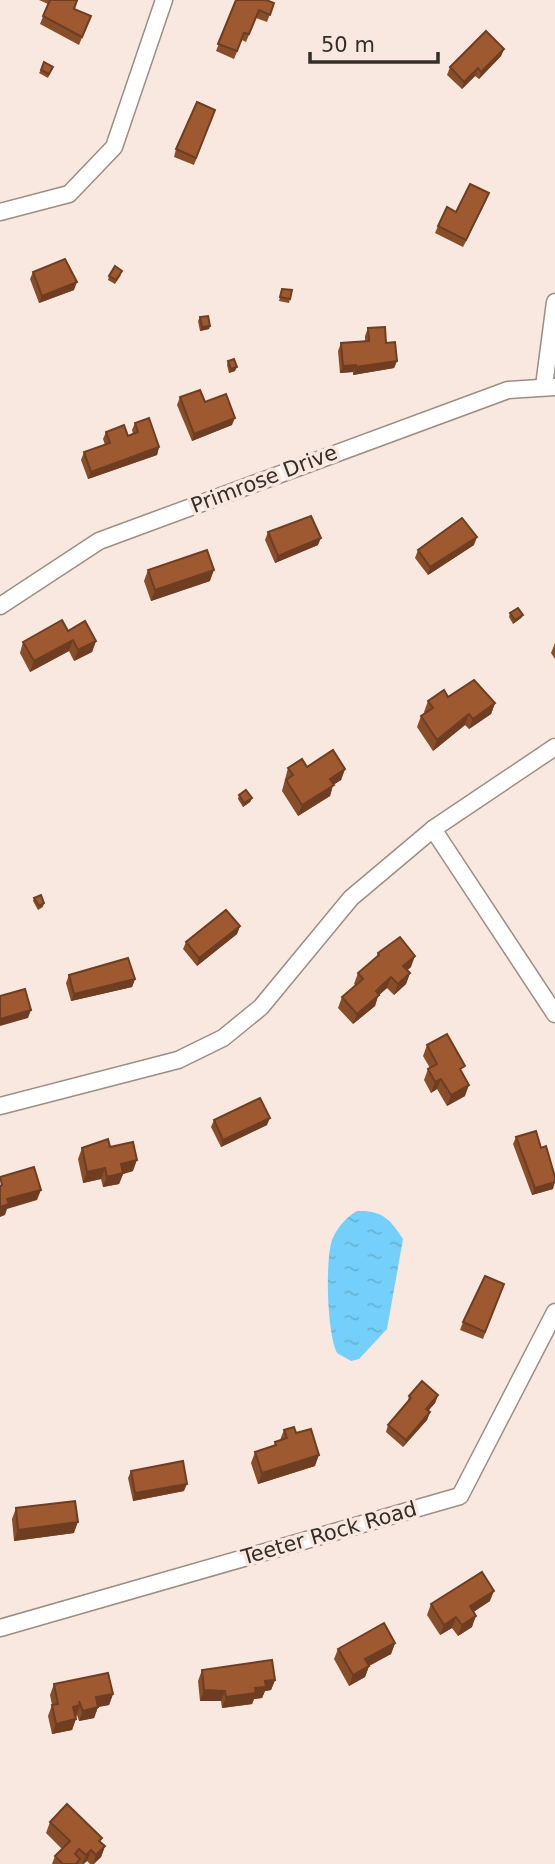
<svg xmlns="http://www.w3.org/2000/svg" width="555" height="1864" viewBox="0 0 555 1864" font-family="'DejaVu Sans',sans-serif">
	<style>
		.water { fill: url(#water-ripples) }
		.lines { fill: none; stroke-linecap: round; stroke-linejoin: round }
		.street-casing { stroke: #9d8e85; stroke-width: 19 }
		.street { stroke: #fff; stroke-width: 16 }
		.wall { fill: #884d29 }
		.shaded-wall { fill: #6f3e22 }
		.building { fill: #9e5930; stroke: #6f3e22; stroke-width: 2 }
		.labels { text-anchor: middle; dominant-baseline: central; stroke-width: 7; stroke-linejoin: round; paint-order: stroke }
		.street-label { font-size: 21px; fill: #342e2a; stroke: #f9e8df }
	</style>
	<defs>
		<pattern id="water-ripples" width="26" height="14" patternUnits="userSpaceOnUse" patternTransform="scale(1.75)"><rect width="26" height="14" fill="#74d0fa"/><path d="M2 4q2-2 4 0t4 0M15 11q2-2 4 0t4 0" fill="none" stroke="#65b3d6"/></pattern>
	</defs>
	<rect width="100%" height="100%" fill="#f9e8df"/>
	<path class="water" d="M357,1211C382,1210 390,1219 403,1239L387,1329L359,1359L351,1361L337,1353C327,1334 325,1261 332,1240C337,1228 346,1217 357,1211Z"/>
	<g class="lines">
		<defs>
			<g id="street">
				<polyline points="0,212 69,194 114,147 164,0"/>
				<polyline points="544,386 555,302"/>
				<polyline points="0,606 99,541 508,390 555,387"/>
				<polyline points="433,829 555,1014"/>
				<polyline points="0,1106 178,1060 223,1038 261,1007 351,898 433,829 555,747"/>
				<polyline points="0,1628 460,1496 555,1312"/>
			</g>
		</defs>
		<use href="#street" class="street-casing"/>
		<use href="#street" class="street"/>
	</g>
	<g class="wall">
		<polygon points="39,0 78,0 74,9 91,16 79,45 40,24 48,4"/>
		<polygon points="236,0 274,3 267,22 256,18 246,42 242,40 234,59 216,51"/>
		<polygon points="504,49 501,56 479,79 475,76 462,89 447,75 450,67"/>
		<polygon points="53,67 48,78 39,73 41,70"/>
		<polygon points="215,110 194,165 174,157 176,149"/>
		<polygon points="489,193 463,247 435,233 438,226 456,212"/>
		<polygon points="33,272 74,290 39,303 30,279"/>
		<polygon points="121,275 115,284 108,280 109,276"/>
		<polygon points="282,289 290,299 289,303 279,301"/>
		<polygon points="200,317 210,326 209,329 200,331 198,321"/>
		<polygon points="368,328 386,343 397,361 394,368 353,375 353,372 340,373 338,351 341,343 365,341 365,336"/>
		<polygon points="228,361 235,371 229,373 227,365"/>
		<polygon points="180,397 205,402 232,425 192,441 177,405"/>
		<polygon points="135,423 159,447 157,455 88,479 81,460 84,452 105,445 103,439 106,432 128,436 133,434 132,430"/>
		<polygon points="268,532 318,545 275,563 265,540"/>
		<polygon points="474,545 428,575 415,558 418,550"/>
		<polygon points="148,570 210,581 151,601 144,581"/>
		<polygon points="510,613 523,615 521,618 513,624 509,617"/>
		<polygon points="68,631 96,641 92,652 74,661 69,651 30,672 20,653 23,642"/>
		<polygon points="555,643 555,659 551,653"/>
		<polygon points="448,697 495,703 491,714 469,729 465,725 433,751 417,727 421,716 425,714 424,712 428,701"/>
		<polygon points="307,767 345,769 341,780 333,785 330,796 298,816 282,791 288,768"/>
		<polygon points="239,795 252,798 250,802 243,807 238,799"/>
		<polygon points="34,898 44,903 43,907 38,910 33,901"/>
		<polygon points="240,926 237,934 197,966 183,949 186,942"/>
		<polygon points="378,953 411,967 407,970 410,973 406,984 394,995 387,988 378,996 375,1006 353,1024 338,1008 342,997 355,985 354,984 358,973 376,958"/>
		<polygon points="69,975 135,979 132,987 71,1001 66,983"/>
		<polygon points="427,1045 462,1073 465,1096 447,1106 437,1089 431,1093 424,1080 428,1069 430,1068 423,1056"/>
		<polygon points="214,1120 267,1125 221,1147 211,1127"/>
		<polygon points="516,1137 553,1189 532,1195 513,1144"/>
		<polygon points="110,1147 133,1171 123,1174 119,1184 103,1187 101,1179 83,1183 78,1159 82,1148"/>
		<polygon points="504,1284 483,1339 460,1330 463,1322"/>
		<polygon points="438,1395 435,1403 428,1411 430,1412 427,1420 403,1447 386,1432 388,1425 407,1404 409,1396"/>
		<polygon points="284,1430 296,1433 315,1466 258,1484 251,1463 255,1452 274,1446 275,1442 280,1440"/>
		<polygon points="131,1471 184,1491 133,1501 128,1478"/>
		<polygon points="16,1508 74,1533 14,1541 12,1519"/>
		<polygon points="490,1601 473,1612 472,1627 458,1636 452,1628 440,1635 427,1615 431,1604"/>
		<polygon points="395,1643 391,1654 369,1666 365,1677 349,1686 334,1659 338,1649"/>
		<polygon points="202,1670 275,1680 271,1690 265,1691 262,1698 254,1699 252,1704 222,1708 221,1701 200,1701 198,1681"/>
		<polygon points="54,1684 113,1694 109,1705 98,1707 94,1718 79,1721 77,1715 72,1730 52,1734 48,1716 52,1705 50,1695"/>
		<polygon points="50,1822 101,1842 105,1846 101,1857 94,1864 90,1864 87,1861 84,1864 52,1864 55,1856 62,1849 46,1833"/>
	</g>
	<g class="shaded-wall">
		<polygon points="504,49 501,56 479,79 481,72"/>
		<polygon points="478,68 475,76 462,89 464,82"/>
		<polygon points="489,193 486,201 463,247 466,240"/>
		<polygon points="77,282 74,290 39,303 42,296"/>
		<polygon points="210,326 209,329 200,331 202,327"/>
		<polygon points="397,361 394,368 353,375 356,367"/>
		<polygon points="356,365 353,372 340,373 343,366"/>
		<polygon points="237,367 235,371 229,373 231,369"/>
		<polygon points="235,418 232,425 192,441 194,434"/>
		<polygon points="159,447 157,455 88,479 91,472"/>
		<polygon points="477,537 474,545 428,575 430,567"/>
		<polygon points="321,538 318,545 275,563 278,556"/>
		<polygon points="214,570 210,581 151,601 155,590"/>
		<polygon points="523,615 521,618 513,624 515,620"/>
		<polygon points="73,640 69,651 30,672 34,661"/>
		<polygon points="96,641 92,652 74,661 78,650"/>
		<polygon points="495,703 491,714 469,729 473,719"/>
		<polygon points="469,714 465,725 433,751 437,740"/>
		<polygon points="345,769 341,780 333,785 330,796 298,816 302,805 330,779"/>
		<polygon points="252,798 250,802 243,807 244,803"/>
		<polygon points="240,926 237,934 197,966 199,958"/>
		<polygon points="415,956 411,967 400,977 403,966"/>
		<polygon points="410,973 406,984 394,995 398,984"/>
		<polygon points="391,977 387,988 378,996 375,1006 353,1024 357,1014 376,991"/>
		<polygon points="135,979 132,987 71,1001 74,994"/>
		<polygon points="31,1010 28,1018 0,1026 0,1019"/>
		<polygon points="441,1079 437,1089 431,1093 435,1082"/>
		<polygon points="469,1085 465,1096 447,1106 451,1095"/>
		<polygon points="270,1118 267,1125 221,1147 223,1140"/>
		<polygon points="137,1160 133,1171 123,1174 119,1184 103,1187 107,1177 121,1164"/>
		<polygon points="105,1168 101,1179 83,1183 87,1172"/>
		<polygon points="555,1182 553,1189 532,1195 535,1188"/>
		<polygon points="41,1190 37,1200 7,1209 5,1215 0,1217 0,1207 7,1199"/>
		<polygon points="438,1395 435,1403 423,1417 426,1409"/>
		<polygon points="430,1412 427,1420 403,1447 406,1440"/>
		<polygon points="319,1455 315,1466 258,1484 262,1473"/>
		<polygon points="187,1484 184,1491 133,1501 135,1493"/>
		<polygon points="78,1522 74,1533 14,1541 18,1530"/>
		<polygon points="494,1591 490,1601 466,1617 470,1606"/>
		<polygon points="476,1616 472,1627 458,1636 462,1625"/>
		<polygon points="456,1617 452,1628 440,1635 444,1625"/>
		<polygon points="395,1643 391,1654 361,1670 365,1659"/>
		<polygon points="369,1666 365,1677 349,1686 353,1675"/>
		<polygon points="275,1680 271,1690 265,1691 262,1698 254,1699 252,1704 222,1708 226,1697 255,1688 265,1681"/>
		<polygon points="204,1690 225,1691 221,1701 200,1701"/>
		<polygon points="113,1694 109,1705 92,1708 96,1697"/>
		<polygon points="80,1705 76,1716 69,1718 73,1707"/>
		<polygon points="98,1707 94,1718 79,1721 83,1711"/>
		<polygon points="76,1719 72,1730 52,1734 56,1724"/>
		<polygon points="105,1846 101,1857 93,1864 96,1855"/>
		<polygon points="91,1850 87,1861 82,1864 86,1855"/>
	</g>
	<g class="building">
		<polygon points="50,0 77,0 74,9 91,16 82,37 43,16"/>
		<polygon points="236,0 266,0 274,3 270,15 259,10 249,34 244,33 237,51 218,44"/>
		<polygon points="486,31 504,49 481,72 478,68 464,82 450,67"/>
		<polygon points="44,62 53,67 49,74 41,70"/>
		<polygon points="197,102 215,110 196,158 176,149"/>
		<polygon points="470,184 489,193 466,240 438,226 447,207 456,212"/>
		<polygon points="65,259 77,282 42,296 33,272"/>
		<polygon points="115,266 122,271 116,280 109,276"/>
		<polygon points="282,289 292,290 290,299 280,297"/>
		<polygon points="208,316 210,326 202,327 200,317"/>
		<polygon points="385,327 386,343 395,342 397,361 356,367 356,365 343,366 341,343 369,341 368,328"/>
		<polygon points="234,359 237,367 231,369 228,361"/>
		<polygon points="200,390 205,402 226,394 235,418 194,434 180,397"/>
		<polygon points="149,418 159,447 91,472 84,452 110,443 106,432 124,425 128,436 138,432 135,423"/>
		<polygon points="311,516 321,538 278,556 268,532"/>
		<polygon points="462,518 477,537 430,567 418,550"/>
		<polygon points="207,550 214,570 155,590 148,570"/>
		<polygon points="518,608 523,615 515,620 510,613"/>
		<polygon points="62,620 68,631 85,621 96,641 78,650 73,640 34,661 23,642"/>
		<polygon points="474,680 495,703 473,719 469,714 437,740 421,716 433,708 428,701 444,690 448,697"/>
		<polygon points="333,750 345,769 330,779 334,785 302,805 286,780 293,775 288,768 302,759 307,767"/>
		<polygon points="246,790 252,798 244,803 239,795"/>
		<polygon points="41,895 44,903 39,906 34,898"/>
		<polygon points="226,910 240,926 199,958 186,942"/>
		<polygon points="400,937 415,956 403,966 410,973 398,984 391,977 376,991 379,995 357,1014 342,997 363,979 358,973 379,955 378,953"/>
		<polygon points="128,958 135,979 74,994 69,975"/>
		<polygon points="25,989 31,1010 0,1019 0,996"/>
		<polygon points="447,1034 465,1066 460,1069 469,1085 451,1095 441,1079 435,1082 428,1069 437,1064 427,1045"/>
		<polygon points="260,1098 270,1118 223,1140 214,1120"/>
		<polygon points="536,1131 541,1148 546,1146 555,1177 555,1182 535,1188 516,1137"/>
		<polygon points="108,1139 110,1147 133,1142 137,1160 121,1164 123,1173 107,1177 105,1168 87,1172 82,1148"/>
		<polygon points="34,1167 41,1190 7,1199 9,1204 0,1207 0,1186 2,1185 0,1177"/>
		<polygon points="485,1276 504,1284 485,1332 463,1322"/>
		<polygon points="422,1381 438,1395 426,1409 430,1412 406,1440 388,1425 411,1398 409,1396"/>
		<polygon points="294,1427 296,1433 311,1429 319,1455 262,1473 255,1452 276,1445 275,1442 287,1438 284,1430"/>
		<polygon points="183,1461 187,1484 135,1493 131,1471"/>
		<polygon points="75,1501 78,1522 18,1530 16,1508"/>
		<polygon points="482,1572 494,1591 470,1606 476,1616 462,1625 456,1617 444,1625 431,1604"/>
		<polygon points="384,1623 395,1643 365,1659 369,1666 353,1675 338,1649"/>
		<polygon points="272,1660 275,1680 265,1681 266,1687 255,1688 256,1693 226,1697 225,1691 204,1690 202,1670"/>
		<polygon points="108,1673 113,1694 96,1697 98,1707 83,1711 79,1701 80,1705 73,1707 76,1719 56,1724 52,1705 58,1704 54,1684"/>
		<polygon points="67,1804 102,1838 99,1841 105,1846 96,1855 91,1850 86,1855 79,1849 75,1854 80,1859 76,1864 63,1864 55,1856 70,1841 50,1822"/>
	</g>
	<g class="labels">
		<g class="street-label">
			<text transform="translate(264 479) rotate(-21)">Primrose Drive</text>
			<text transform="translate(329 1533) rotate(-16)">Teeter Rock Road</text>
		</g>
	</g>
	<path d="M310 52v10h128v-10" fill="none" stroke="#342e2a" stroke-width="3.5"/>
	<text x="321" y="52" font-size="21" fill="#342e2a" stroke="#f9e8df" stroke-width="5" paint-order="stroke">50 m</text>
</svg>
